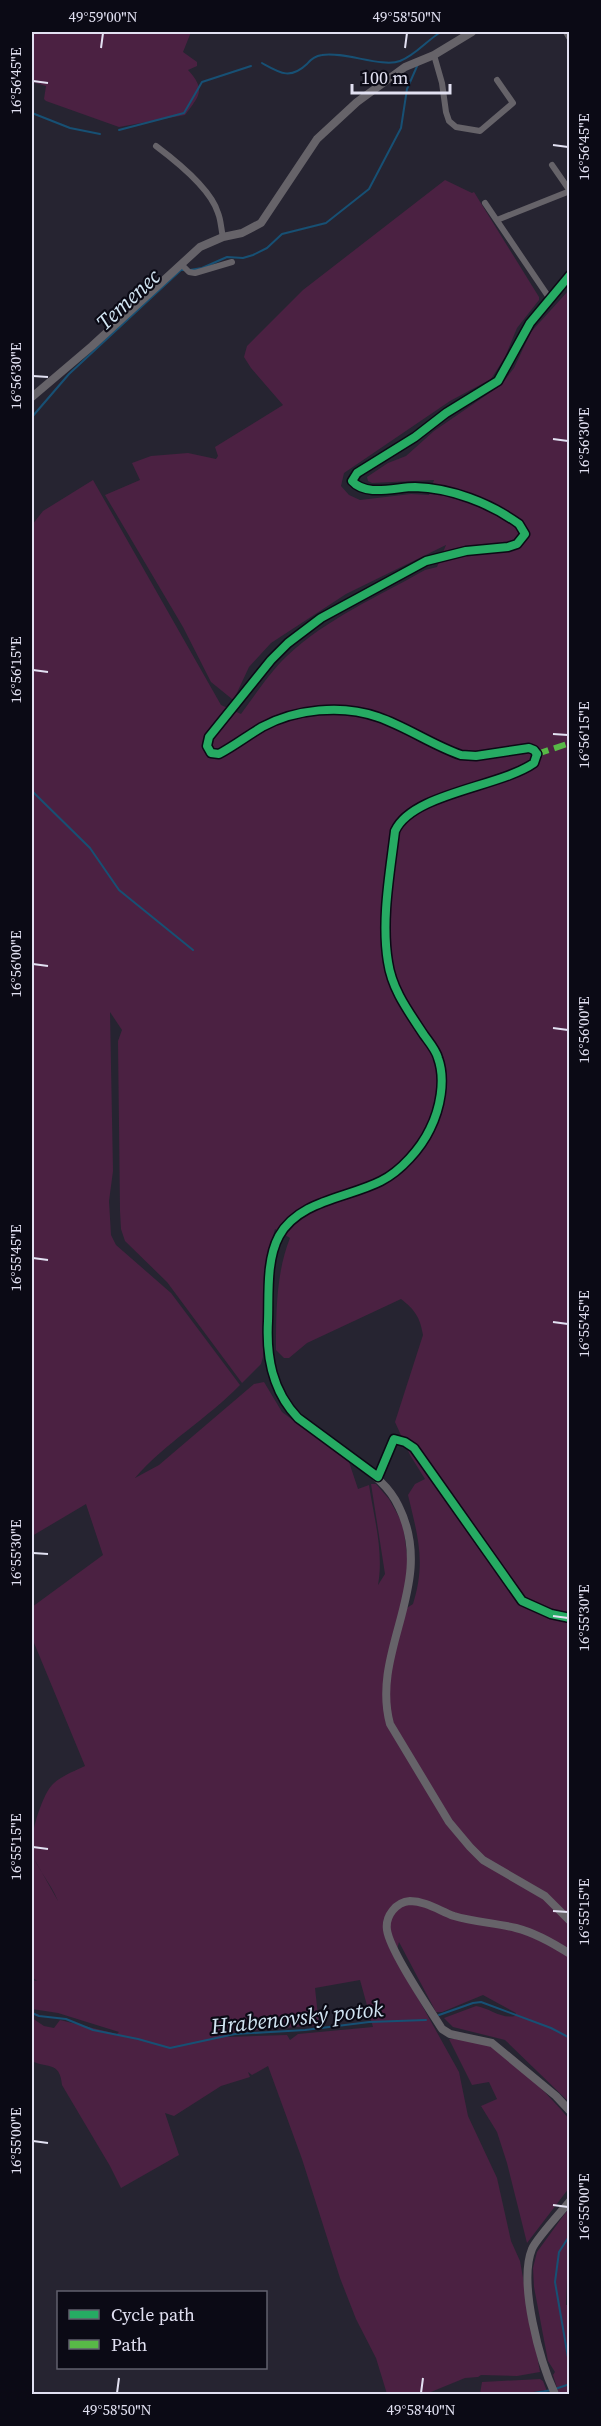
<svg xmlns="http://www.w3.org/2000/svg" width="601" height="2426" viewBox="0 0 601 2426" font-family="'Source Serif 4',serif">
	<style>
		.green { fill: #4b2142; fill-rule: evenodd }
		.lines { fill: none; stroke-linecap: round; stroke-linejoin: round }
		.stream { stroke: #175074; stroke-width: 2 }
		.minor { stroke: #666369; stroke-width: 6 }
		.tertiary { stroke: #666369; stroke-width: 8 }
		.quiet { stroke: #58b947; stroke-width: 6; stroke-dasharray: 12 6; stroke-linecap: butt }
		.cycleway-casing { stroke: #0b0a15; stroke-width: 11 }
		.cycleway { stroke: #26ab63; stroke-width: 8 }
		.ticks { fill: none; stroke: #e2e1f2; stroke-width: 2 }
		.labels { text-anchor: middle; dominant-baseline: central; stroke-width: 4.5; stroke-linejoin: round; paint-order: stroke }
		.water-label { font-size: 22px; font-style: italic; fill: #d3e6f4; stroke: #0b0a15 }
		.neatline { fill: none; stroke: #e2e1f2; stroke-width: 2 }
		.ticks-label { font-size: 15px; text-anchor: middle; fill: #e2e1f2 }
	</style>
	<rect width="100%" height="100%" fill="#262431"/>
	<g class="green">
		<path d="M32,32H191L183,52L197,62V66L188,70C206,90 200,95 185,115L119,127L46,101L44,99L46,86L32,82Z"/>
		<path d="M445,180L472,193L474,192L539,297V300L517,328L505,357L491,379L450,401L344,473L341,486L349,495L360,500L411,494L429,495L434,480L372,483L368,481L367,477L388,463L406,456L434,431L501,385L514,368L531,332L569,290V2102L505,2040L453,2027L444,2018L476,2006C490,2008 500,2019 515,2016L516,2013L483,1995L442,2012H436L399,1942L395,1957L459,2072L468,2116L497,2178L511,2241L520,2261L540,2372L517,2376L481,2375L478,2377L465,2378L426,2394H387L376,2358L356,2319L340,2278L302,2159L268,2066L252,2075L248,2072L250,2077L221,2086L174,2116L165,2113L179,2155L121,2188L110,2166L62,2085C60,2060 46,2069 32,2061V2018L44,2026L54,2028L60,2020L117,2034L119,2032L58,2013L32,2009V1980L37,1981L32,1977V1855L58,1901C52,1885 36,1867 32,1853C28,1840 42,1794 53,1784C61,1776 75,1771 85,1766L32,1638V1607L103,1555L86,1504L32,1536V525L43,511L93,480L221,705L241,714C256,694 269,673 287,656C326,619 379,596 425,570L437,567L446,545L346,594L271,643L249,667L234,699H232L211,682L183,627L105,495L140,480L132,463L151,456L188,453L216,459L218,456L215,447L283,405L251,368L244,357L247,346L303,290ZM110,1012L122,1030L118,1041L120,1211L121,1229L125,1241L167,1282L242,1383L261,1364L263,1357L267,1257L275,1229L290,1238C276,1273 276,1313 276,1350L284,1358H289L307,1343L401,1299C415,1310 420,1317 423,1335L395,1422L410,1455L425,1479L415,1484L408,1495C418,1537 426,1562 413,1604L399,1613L409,1570L403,1524L389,1499L376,1484H371L385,1574L378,1585C384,1552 374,1518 369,1485L358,1489L349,1462L282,1412L264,1382L254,1384L159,1465L135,1478C165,1443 207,1419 240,1385L171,1293L116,1245L111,1235L109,1201L113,1171ZM360,1980L373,2027L298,2034L290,2040L287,2035L228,2037L226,2033L319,2025L315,1988Z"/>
		<path d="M449,2039C463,2039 477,2040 490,2046C512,2057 553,2099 569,2119V2188L527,2243L507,2163L497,2132L481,2106L497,2099L489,2082L472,2085Z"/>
		<polygon points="569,2208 570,2279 567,2279 566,2305 569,2305 569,2394 559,2394 553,2375 555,2372 548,2361 534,2287 533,2268 537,2252"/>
		<polygon points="540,2379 543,2381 548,2394 533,2394 546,2393 544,2390 528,2393 480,2394 482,2382"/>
	</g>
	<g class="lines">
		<g class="stream">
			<path d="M262,63C280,73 290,80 307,64C311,59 315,56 322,55C344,51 382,68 400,61C416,55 427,40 441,32"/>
			<polyline points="32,113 70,128 100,134"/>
			<polyline points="119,130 184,113 202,82 251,66"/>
			<polyline points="190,270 202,268 227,257 243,258 253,255 267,248 282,234 326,223 369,189 401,128 407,89 418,64"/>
			<polyline points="570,290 570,305"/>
			<polyline points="32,417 69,374 181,270 184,270"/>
			<polyline points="32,791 90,848 119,890 193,950"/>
			<polyline points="32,2013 39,2016 66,2019 93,2030 138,2039 170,2048 235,2034 305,2030 369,2022 426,2020"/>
			<polyline points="439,2015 473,2003 481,2002 551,2028 570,2038"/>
			<polyline points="570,2235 559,2252 555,2282 570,2369"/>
			<polyline points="555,2389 570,2384"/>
			<polyline points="528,2394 552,2390"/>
		</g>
		<g class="minor">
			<polyline points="434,55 442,83 446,112 449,121 456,127 480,131 513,103 497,80"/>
			<path d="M156,146C176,161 211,189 218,213C221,220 221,229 223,237"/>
			<polyline points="552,165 570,191"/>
			<polyline points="485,203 550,299"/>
			<polyline points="497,220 570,191"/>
			<polyline points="181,264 189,272 195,273 232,262"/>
		</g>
		<g class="tertiary">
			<polyline points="567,32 570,37"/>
			<path d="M570,275L530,323L498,381L446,413L415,437L357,473L352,481C366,497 396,487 415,487C451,488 490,503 519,524L525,534L517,544L508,547L466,551L426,561L321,618L288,643L271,660L209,737L207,746L211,753L219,754C234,746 247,736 262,727C295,709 342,704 378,717C407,727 432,745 461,755L476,756L529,748L534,750L537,754L534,763C500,787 412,793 395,831C389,877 378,933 392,978C404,1019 448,1047 441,1092C435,1127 415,1159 385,1179C372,1187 356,1191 341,1197C317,1205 294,1212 280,1235C268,1255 270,1285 269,1308C264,1395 284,1410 351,1458C370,1472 389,1485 399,1507C437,1584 370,1650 390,1724L449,1822L470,1847L483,1860L545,1896L570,1921"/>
			<polyline points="32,397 92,346 200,247 223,237 242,233 261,223 317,139 357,102 405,67 434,55 472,32"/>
			<path d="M570,1954C553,1943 536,1933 516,1928C496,1923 474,1922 454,1916C440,1911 426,1901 410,1901C396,1902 385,1916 387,1930C390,1951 429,2008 442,2029L450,2034L492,2043L556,2096L570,2111"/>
			<path d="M555,2394C540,2362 518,2283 532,2249C536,2239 561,2212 570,2201"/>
		</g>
		<polyline class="quiet" points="537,754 570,743"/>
		<defs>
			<g id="cycleway">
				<path d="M537,754L534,763C500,787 412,793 395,831C390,873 381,920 388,962C392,990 409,1012 424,1035C429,1042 436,1050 438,1058C446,1080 440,1109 430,1129C421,1148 401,1171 381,1181C348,1198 299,1200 279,1236C266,1260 269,1295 268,1321C266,1357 272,1391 298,1418L378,1477L394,1439L405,1442L414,1448L522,1601L551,1614L570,1618"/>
				<path d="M537,754L534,750L529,748L476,756L461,755C432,745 407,727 378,717C342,704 295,709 262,727C247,736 234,746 219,754L211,753L207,746L209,737L271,660L288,643L321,618L426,561L466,551L508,547L517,544L525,534L519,524C490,503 451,488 415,487C396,487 366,497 352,481L357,473L415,437L446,413L498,381L530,323L570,275"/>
			</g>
		</defs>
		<use href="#cycleway" class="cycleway-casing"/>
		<use href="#cycleway" class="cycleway"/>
	</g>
	<path class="ticks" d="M101,48L103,33M405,48L407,33M33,81L48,83M553,145L568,147M33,376L48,377M553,439L568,441M33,670L48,672M553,734L568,735M33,964L48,966M553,1028L568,1030M33,1258L48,1260M553,1322L568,1324M33,1553L48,1554M553,1616L568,1618M33,1847L48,1849M553,1911L568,1912M33,2141L48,2143M553,2205L568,2207M117,2393L119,2378M421,2393L423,2378"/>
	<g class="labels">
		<g class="water-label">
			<text transform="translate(128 299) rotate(-43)">Temenec</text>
			<text transform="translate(297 2017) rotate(-6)">Hrabenovský potok</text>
		</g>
	</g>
	<rect width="601" height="2426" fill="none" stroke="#0b0a15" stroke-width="66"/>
	<rect x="57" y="2291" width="210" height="78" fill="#0b0a15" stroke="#61606d" stroke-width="1.5"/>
	<rect x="69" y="2310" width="30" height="9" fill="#26ab63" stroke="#61606d" stroke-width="1.5"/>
	<text x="111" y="2321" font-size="18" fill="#e2e1f2">Cycle path</text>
	<rect x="69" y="2340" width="30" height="9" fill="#58b947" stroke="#61606d" stroke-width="1.5"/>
	<text x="111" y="2351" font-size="18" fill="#e2e1f2">Path</text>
	<path d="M352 84v9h98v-9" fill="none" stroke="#e2e1f2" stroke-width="3"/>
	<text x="361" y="84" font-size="18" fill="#e2e1f2" stroke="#0b0a15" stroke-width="4.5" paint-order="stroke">100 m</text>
	<rect x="33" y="33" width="535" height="2360" class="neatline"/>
	<g class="ticks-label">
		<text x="103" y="22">49°59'00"N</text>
		<text x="407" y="22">49°58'50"N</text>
		<text transform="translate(16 81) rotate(-90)" y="5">16°56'45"E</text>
		<text transform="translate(584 147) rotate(-90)" y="5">16°56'45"E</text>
		<text transform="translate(16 376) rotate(-90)" y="5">16°56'30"E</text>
		<text transform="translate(584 441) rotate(-90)" y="5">16°56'30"E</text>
		<text transform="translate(16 670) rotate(-90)" y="5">16°56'15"E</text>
		<text transform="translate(584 735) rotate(-90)" y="5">16°56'15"E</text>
		<text transform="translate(16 964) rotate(-90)" y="5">16°56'00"E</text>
		<text transform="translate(584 1030) rotate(-90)" y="5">16°56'00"E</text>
		<text transform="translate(16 1258) rotate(-90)" y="5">16°55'45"E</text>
		<text transform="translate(584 1324) rotate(-90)" y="5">16°55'45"E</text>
		<text transform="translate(16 1553) rotate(-90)" y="5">16°55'30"E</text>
		<text transform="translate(584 1618) rotate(-90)" y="5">16°55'30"E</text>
		<text transform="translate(16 1847) rotate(-90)" y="5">16°55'15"E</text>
		<text transform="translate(584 1912) rotate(-90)" y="5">16°55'15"E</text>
		<text transform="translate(16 2141) rotate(-90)" y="5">16°55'00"E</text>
		<text transform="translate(584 2207) rotate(-90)" y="5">16°55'00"E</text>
		<text x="117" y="2415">49°58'50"N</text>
		<text x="421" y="2415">49°58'40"N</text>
	</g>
</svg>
